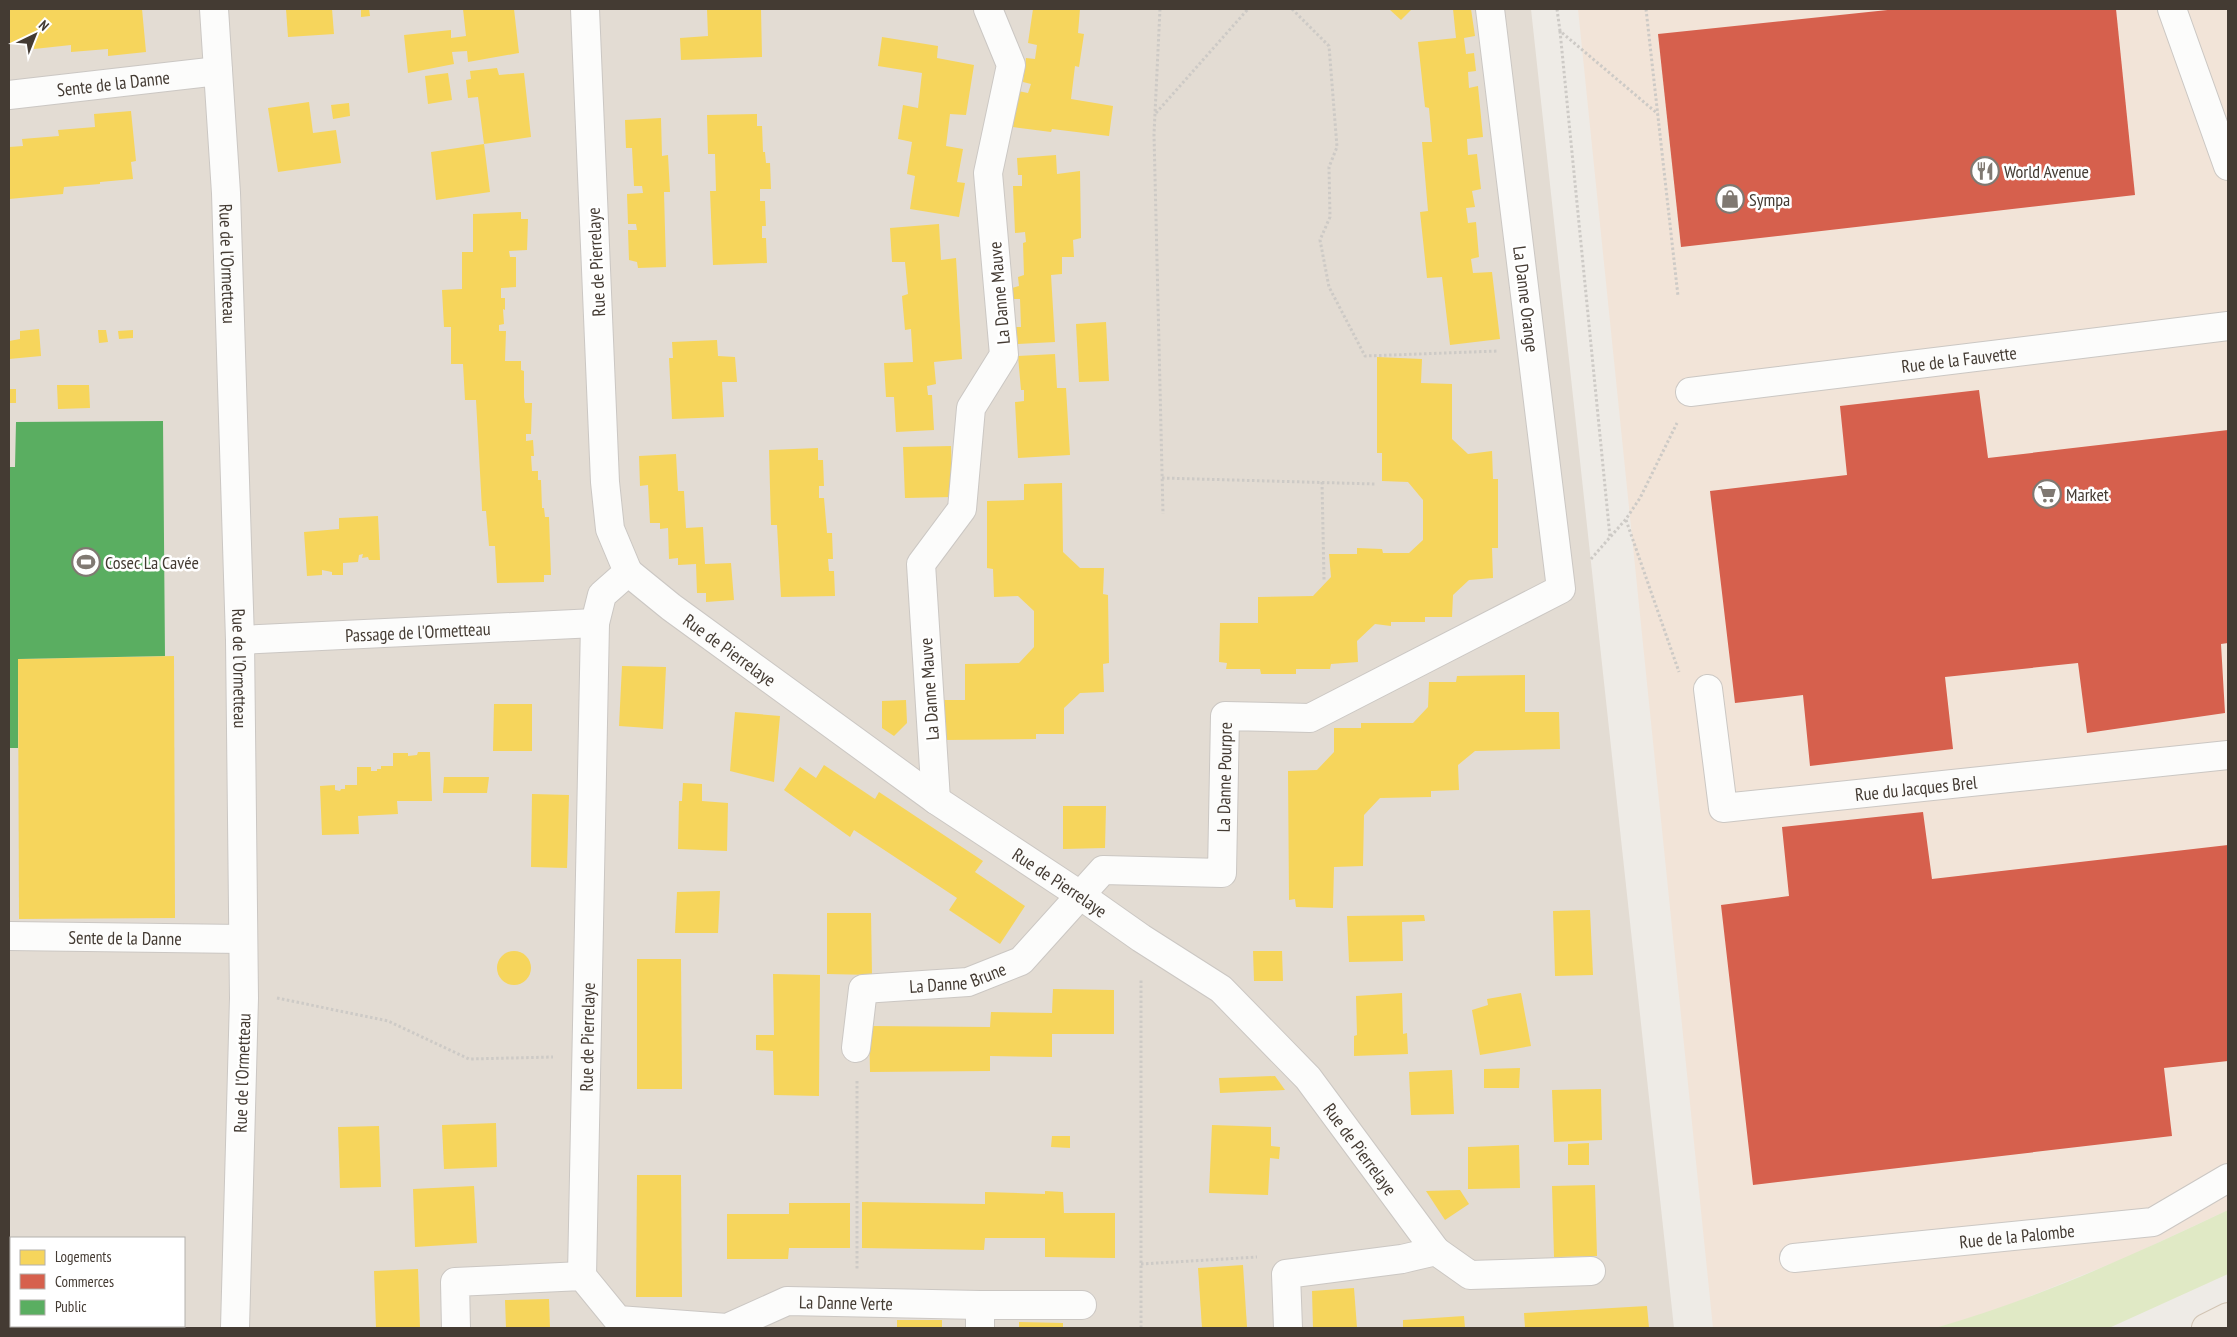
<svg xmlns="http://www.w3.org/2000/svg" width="2237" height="1337" viewBox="0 0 2237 1337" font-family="'PT Sans Narrow',sans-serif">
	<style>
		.residential { fill: #e3dcd3; fill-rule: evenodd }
		.commercial { fill: #f2e4d8 }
		.green { fill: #e0e9c5 }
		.homes { fill: #f6d55c }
		.shops { fill: #d6604d }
		.public { fill: #5aae61 }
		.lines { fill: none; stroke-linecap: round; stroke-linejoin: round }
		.minor-casing { stroke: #cbc7c3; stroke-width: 30 }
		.major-casing { stroke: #d1c4b3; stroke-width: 30 }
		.path { stroke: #cdcac6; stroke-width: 3; stroke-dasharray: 2.5 2.5; stroke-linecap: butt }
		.minor { stroke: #fcfcfb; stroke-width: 28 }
		.major { stroke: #f0eae2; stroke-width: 28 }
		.labels { text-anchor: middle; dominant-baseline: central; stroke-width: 5; stroke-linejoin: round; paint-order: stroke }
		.street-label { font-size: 18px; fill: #443b33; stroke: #fff }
		.poi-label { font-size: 18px; fill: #443b33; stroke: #fff; text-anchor: start }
	</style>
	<rect width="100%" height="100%" fill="#eeebe6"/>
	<path class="residential" d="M9,9H1531L1674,1328H9ZM11,1238H184V1326H11Z"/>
	<polygon class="commercial" points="1578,9 2228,9 2228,1210 2125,1258 1991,1312 1935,1328 1713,1328"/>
	<path class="green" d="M2228,1210V1274L2109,1328H1935C2037,1299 2133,1255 2228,1210Z"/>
	<g class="homes">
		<polygon points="9,9 142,9 146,52 108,56 108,49 71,52 71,45 34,49 33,42 9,44"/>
		<polygon points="286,9 332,9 334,34 288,37"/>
		<polygon points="361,9 369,9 370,16 361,17"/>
		<polygon points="463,9 514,9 519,53 468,62 467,51 452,52 454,64 408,73 404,35 451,30 451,38 466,36"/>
		<polygon points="707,9 761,9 762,57 681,60 680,38 708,36"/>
		<polygon points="1033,9 1080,9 1078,33 1084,34 1079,67 1075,66 1071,99 1113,106 1109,136 1052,129 1051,132 1013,127 1018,91 1028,93 1031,84 1023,82 1026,58 1035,59 1037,45 1028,43"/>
		<polygon points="1389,9 1412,9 1401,20"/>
		<polygon points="1453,9 1471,9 1475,36 1464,38 1466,54 1474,53 1476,71 1468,72 1469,88 1478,86 1483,137 1467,139 1468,155 1477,154 1481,189 1472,191 1475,207 1466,208 1468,223 1476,222 1479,257 1471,259 1473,273 1492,272 1500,339 1450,345 1442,277 1427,278 1420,212 1428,211 1422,142 1432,142 1429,108 1425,107 1418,42 1456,38"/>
		<polygon points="882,37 938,46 937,58 974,65 966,115 950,114 946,146 963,149 957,182 965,183 959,217 910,209 915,176 907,174 912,142 898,139 903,105 918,108 922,73 878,66"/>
		<polygon points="497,68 499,75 524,73 531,137 484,144 478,97 468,98 466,80 471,79 470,71"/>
		<polygon points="448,73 452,100 428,104 425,76"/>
		<polygon points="309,102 313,133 336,130 341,163 278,172 268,108"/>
		<polygon points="349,103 350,116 333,119 331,105"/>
		<polygon points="131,111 136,161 131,162 133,179 100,182 100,184 64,187 63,194 9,199 9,147 23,146 22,139 59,136 58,130 95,127 94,114"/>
		<polygon points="757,114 757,126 762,126 763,152 765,152 766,163 770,163 771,189 760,189 760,201 765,201 766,226 762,226 762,238 766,238 767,263 713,265 710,191 716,191 715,154 708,154 707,115"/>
		<polygon points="661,118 662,156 668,155 670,192 664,192 666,267 638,268 637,262 629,260 628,230 637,230 636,224 628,224 627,194 643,193 642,186 634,186 632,148 626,148 625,120"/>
		<polygon points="484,144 490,192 436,200 431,152"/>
		<polygon points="1056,155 1057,174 1080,171 1081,238 1073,240 1074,257 1062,257 1062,274 1051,275 1055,342 1018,344 1016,327 1021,327 1020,299 1013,299 1012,288 1019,286 1018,277 1024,275 1023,243 1026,242 1025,232 1015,233 1013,186 1022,186 1022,175 1018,175 1017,158"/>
		<polygon points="521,212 521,219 528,219 527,250 509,251 510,257 516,257 516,287 501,288 501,298 505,298 505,310 503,309 504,324 499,325 499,331 506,331 505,361 521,361 521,370 524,371 524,397 525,403 532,403 531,434 526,434 526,441 533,440 534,456 531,456 532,471 538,471 538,480 541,480 542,508 544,508 545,517 549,517 551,575 544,575 544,582 497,583 495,546 489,546 486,511 482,511 482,509 476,400 465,400 463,364 451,364 451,327 444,327 442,290 462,289 462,252 473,252 473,214"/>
		<polygon points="939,224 941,260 956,258 962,359 934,362 936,384 927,386 928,395 932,395 934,430 896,432 894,397 886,397 884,363 913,362 911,329 905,330 902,296 908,294 905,262 892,262 890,228"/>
		<polygon points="1106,322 1109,381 1079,382 1076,324"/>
		<polygon points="39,329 41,356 9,359 9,341 20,339 20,331"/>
		<polygon points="98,330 106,330 108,342 99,343"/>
		<polygon points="133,330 133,338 119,339 118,331"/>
		<polygon points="717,340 718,356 735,357 737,382 722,382 724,417 672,419 669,358 673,358 672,342"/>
		<polygon points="1055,354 1057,388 1066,388 1070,455 1018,458 1015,402 1024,401 1024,390 1021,390 1018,356"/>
		<polygon points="1377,357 1422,359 1421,383 1452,384 1452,439 1468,454 1492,451 1493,479 1498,479 1498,548 1492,548 1493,578 1469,580 1453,595 1452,617 1425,617 1425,622 1391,622 1391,626 1375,624 1357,641 1358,662 1331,664 1330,669 1296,669 1296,674 1261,674 1260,669 1226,669 1227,663 1219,662 1220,623 1258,623 1258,597 1313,596 1331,577 1329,554 1357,554 1357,548 1382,549 1383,553 1409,553 1423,540 1423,500 1408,482 1382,481 1382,453 1377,453"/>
		<polygon points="57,385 89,385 90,408 58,409"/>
		<rect x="9" y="389" width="7" height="14"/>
		<polygon points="951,446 953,497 905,498 903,447"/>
		<polygon points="818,448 818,460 823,460 824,486 819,486 819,498 824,498 827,533 832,533 833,559 828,559 829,571 834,571 835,596 781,597 777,525 771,525 769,450"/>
		<polygon points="676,454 678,491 684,491 686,528 703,527 705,564 731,563 734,600 706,602 706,593 697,593 696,564 678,565 678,558 669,559 668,528 660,529 660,523 650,523 648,485 640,486 639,456"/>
		<polygon points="1062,483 1063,552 1080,568 1104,568 1103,594 1108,595 1109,663 1103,664 1104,692 1080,693 1064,708 1064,734 1036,734 1036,739 944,740 943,700 965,700 965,664 1019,663 1034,647 1034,611 1018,596 994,597 993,569 987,568 987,501 1024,500 1024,484"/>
		<polygon points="378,516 380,560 369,560 368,557 362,558 363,554 359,555 358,562 343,563 343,575 332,575 332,572 322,570 322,575 307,576 304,532 339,529 339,518"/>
		<polygon points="174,656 175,918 19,919 18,659"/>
		<polygon points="622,666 666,667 663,729 619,726"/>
		<polygon points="1525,675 1525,712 1559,712 1560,749 1475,751 1458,765 1459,790 1431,791 1431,797 1380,798 1364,815 1363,866 1334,867 1333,908 1296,907 1295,899 1289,900 1288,771 1317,770 1334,752 1334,728 1361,728 1361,723 1413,723 1428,707 1429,682 1456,682 1457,676"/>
		<polygon points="906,700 907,723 894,736 882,728 882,701"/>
		<polygon points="494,704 532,704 532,751 493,751"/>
		<polygon points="735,712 780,716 774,782 730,771"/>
		<polygon points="418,752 430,752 432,801 397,801 398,814 358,816 359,834 322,835 320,786 335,785 335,790 340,791 341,789 345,789 345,785 357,785 357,767 371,767 371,771 377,771 377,769 381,769 381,766 393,766 393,753 408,753 408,756 417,755"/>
		<polygon points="824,765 875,799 879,792 983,861 975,872 1025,906 1000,944 949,910 957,898 854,830 850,837 784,790 800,767 816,778"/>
		<polygon points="444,777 489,777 487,793 443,793"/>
		<polygon points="683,783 702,784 702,801 728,803 727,851 678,849 679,801 682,801"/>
		<polygon points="532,794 569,795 567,868 531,867"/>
		<polygon points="1063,806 1106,806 1105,848 1063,849"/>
		<polygon points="720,891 718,933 675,933 677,892"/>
		<polygon points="1590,910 1593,975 1555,976 1553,911"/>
		<polygon points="827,913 871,913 872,975 827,974"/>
		<polygon points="1424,915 1425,921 1402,922 1403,961 1349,962 1347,916"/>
		<polygon points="1253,951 1282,951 1283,981 1254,981"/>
		<circle cx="514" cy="968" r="17"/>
		<polygon points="637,959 681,959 682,1089 637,1089"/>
		<polygon points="773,974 820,975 819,1096 774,1095 773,1051 756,1050 756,1035 774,1035"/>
		<polygon points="1053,989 1114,990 1114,1034 1052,1034 1052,1057 990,1056 990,1071 870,1072 869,1026 990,1027 991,1012 1052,1013"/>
		<polygon points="1402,993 1403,1034 1407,1033 1408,1054 1354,1056 1354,1036 1357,1035 1356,996"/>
		<polygon points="1521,993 1531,1046 1480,1055 1472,1010 1488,1005 1487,999"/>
		<polygon points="1520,1068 1519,1088 1484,1088 1484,1069"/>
		<polygon points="1452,1070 1454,1114 1411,1115 1409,1072"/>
		<polygon points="1275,1076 1285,1090 1220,1093 1219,1078"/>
		<polygon points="1601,1089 1602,1140 1554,1142 1552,1090"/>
		<polygon points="496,1123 497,1167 444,1169 442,1125"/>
		<polygon points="1212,1125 1271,1127 1271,1146 1280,1147 1279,1159 1270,1158 1268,1195 1209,1193"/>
		<polygon points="379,1126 381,1187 340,1188 338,1127"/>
		<polygon points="1052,1136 1070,1136 1070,1148 1051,1147"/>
		<polygon points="1589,1143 1589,1165 1568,1165 1568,1144"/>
		<polygon points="1519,1145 1520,1188 1468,1189 1468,1147"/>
		<polygon points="637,1175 681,1175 682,1297 636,1297"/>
		<polygon points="1595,1185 1597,1256 1554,1257 1552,1186"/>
		<polygon points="474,1186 477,1243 415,1247 413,1189"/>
		<polygon points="1460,1190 1469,1204 1445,1220 1426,1191"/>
		<polygon points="1045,1191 1063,1192 1064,1213 1115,1213 1115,1258 1045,1257 1045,1238 985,1238 984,1250 862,1248 862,1202 985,1204 985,1192 1045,1194"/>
		<polygon points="789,1203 850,1203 850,1248 789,1248 788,1259 727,1259 727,1214 789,1214"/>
		<polygon points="1243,1265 1247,1327 1202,1328 1198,1268"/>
		<polygon points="418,1269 420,1328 376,1328 374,1271"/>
		<polygon points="1354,1288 1357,1328 1313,1328 1312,1291"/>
		<polygon points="549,1299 550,1328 506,1328 505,1300"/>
		<polygon points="1647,1306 1649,1328 1525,1328 1524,1313"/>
		<polygon points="1464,1316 1465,1328 1403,1328 1403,1320"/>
		<rect x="897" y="1320" width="45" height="8"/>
		<polygon points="1019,1322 1063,1323 1063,1328 1019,1328"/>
	</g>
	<g class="shops">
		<polygon points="1897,9 2116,9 2135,195 1681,247 1658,34"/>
		<polygon points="1979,390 1988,458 2228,430 2228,643 2221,644 2225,713 2087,733 2078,663 1945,677 1953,749 1810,766 1803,695 1735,703 1710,491 1847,475 1840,406"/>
		<polygon points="1923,812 1932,879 2228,845 2228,1061 2164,1068 2172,1136 1753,1185 1721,905 1789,896 1782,827"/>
	</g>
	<polygon class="public" points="163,421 165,656 18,659 18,748 9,748 9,467 15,467 16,422"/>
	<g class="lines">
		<defs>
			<g id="minor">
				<path id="s1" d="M214,9L226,193L240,640L244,998L235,1328"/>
				<polyline points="2172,9 2228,166"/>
				<path id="s2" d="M9,95L218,71"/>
				<path id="s3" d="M1690,392L2228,326"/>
				<path id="s4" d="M628,572L671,607L936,800L1080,895L1141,938L1221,989L1308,1078L1436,1251"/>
				<path id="s5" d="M240,640L595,623"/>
				<path id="s6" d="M1708,689L1723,808L2228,755"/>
				<polyline points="936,800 921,564 962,509 971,408 1004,355 988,173 1011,65 988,9"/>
				<path id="s7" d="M9,936L242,939"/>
				<path id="s8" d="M856,1048L863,989L968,982L1021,961L1103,870L1222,873L1225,716L1310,718L1561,589L1490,9"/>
				<path id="s9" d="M1794,1258L2153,1222L2228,1178"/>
				<path id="s10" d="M582,1276L595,623L602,595L628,572L610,529L605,482L585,9"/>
				<polyline points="980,1305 980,1328"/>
				<path id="s11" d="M456,1328L455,1282L582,1276L618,1320L727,1328L787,1301L980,1305H1082"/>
				<polyline points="1288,1328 1286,1274 1402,1259 1436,1251 1470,1275 1591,1271"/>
			</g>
			<polyline id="major" points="2206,1328 2228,1317"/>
		</defs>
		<use href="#minor" class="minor-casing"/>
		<use href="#major" class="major-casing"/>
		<g class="path">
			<polyline points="1160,9 1154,134 1163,514"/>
			<polyline points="1292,9 1329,46 1337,147 1329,167 1330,217 1320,240 1329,287 1365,356 1498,351"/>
			<polyline points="1557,9 1560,31 1658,114"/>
			<polyline points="1646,9 1678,296"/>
			<polyline points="1560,31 1610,537"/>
			<polyline points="1156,113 1248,9"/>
			<polyline points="1162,478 1375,484"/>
			<polyline points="1322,482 1324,580"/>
			<polyline points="1626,520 1679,672"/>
			<polyline points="1591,559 1626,519 1640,498 1677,423"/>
			<polyline points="277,998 388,1021 469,1059 553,1057"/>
			<polyline points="857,1081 857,1269"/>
			<polyline points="1141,1264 1257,1257"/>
			<polyline points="1141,1328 1141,979"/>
		</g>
		<use href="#minor" class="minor"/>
		<use href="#major" class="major"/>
	</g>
	<defs>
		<symbol id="restaurant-ring" viewBox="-11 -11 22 22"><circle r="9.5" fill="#fff" stroke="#807972" stroke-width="1.5"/><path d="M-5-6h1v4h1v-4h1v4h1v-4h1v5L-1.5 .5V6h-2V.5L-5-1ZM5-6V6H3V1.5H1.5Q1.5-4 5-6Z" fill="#807972"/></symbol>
		<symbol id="shop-ring" viewBox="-11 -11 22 22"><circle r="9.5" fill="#fff" stroke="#807972" stroke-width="1.5"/><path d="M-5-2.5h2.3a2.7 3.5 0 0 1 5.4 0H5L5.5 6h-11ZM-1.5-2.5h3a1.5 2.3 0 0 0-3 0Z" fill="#807972"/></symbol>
		<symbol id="supermarket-ring" viewBox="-11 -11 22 22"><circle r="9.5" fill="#fff" stroke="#807972" stroke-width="1.5"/><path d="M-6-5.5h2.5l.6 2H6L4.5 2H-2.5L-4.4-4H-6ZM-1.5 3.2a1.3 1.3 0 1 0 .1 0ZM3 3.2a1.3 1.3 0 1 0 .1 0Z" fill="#807972"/></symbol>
		<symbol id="stadium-ring" viewBox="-11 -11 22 22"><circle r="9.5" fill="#fff" stroke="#807972" stroke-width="1.5"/><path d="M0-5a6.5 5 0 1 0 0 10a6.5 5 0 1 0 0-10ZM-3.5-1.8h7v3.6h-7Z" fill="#807972"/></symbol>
	</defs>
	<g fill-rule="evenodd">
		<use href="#restaurant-ring" x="1969" y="155" width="32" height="32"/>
		<use href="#shop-ring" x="1714" y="183" width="32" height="32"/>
		<use href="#supermarket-ring" x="2031" y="478" width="32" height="32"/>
		<use href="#stadium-ring" x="70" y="546" width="32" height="32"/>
	</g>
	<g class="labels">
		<g class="street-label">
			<text stroke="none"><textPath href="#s2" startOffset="105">Sente de la Danne</textPath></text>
			<text transform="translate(596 262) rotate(-93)">Rue de Pierrelaye</text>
			<text stroke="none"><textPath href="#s1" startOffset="255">Rue de l'Ormetteau</textPath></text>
			<text transform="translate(999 293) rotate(-95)">La Danne Mauve</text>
			<text transform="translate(1526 299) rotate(83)">La Danne Orange</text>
			<text stroke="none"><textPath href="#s3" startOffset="271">Rue de la Fauvette</textPath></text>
			<text stroke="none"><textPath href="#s5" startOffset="178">Passage de l'Ormetteau</textPath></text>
			<text stroke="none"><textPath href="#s4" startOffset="128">Rue de Pierrelaye</textPath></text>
			<text stroke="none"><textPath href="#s1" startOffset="660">Rue de l'Ormetteau</textPath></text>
			<text transform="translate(929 689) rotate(-94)">La Danne Mauve</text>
			<text stroke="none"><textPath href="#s8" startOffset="559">La Danne Pourpre</textPath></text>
			<text stroke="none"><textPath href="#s6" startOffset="314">Rue du Jacques Brel</textPath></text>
			<text stroke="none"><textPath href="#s4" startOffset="532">Rue de Pierrelaye</textPath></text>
			<text stroke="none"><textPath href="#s7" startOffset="116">Sente de la Danne</textPath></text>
			<text stroke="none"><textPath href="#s8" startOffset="155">La Danne Brune</textPath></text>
			<text stroke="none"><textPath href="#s10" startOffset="239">Rue de Pierrelaye</textPath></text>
			<text transform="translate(242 1073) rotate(-88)">Rue de l'Ormetteau</text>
			<text stroke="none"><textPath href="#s4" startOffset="938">Rue de Pierrelaye</textPath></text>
			<text stroke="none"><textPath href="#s9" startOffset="224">Rue de la Palombe</textPath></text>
			<text stroke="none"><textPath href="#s11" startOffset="464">La Danne Verte</textPath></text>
		</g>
		<g class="poi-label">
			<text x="2004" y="171">World Avenue</text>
			<text x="1749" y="199">Sympa</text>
			<text x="2066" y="494">Market</text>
			<text x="105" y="562">Cosec La Cavée</text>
		</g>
	</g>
	<rect width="2237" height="1337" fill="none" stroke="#443b33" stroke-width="20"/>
	<rect x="10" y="1237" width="175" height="90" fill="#ffffff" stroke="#b4b1ad"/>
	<rect x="20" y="1250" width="25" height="15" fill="#f6d55c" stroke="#b4b1ad"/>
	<text x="55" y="1262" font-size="15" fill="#443b33">Logements</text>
	<rect x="20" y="1274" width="25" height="15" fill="#d6604d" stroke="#b4b1ad"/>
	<text x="55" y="1287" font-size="15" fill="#443b33">Commerces</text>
	<rect x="20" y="1300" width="25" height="15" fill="#5aae61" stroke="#b4b1ad"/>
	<text x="55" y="1312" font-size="15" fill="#443b33">Public</text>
	<g transform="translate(35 35) rotate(43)" stroke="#ffffff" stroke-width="4" paint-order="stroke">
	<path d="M0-4L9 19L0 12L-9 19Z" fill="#443b33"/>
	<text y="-8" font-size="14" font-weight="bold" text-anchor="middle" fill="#443b33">N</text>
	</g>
</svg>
